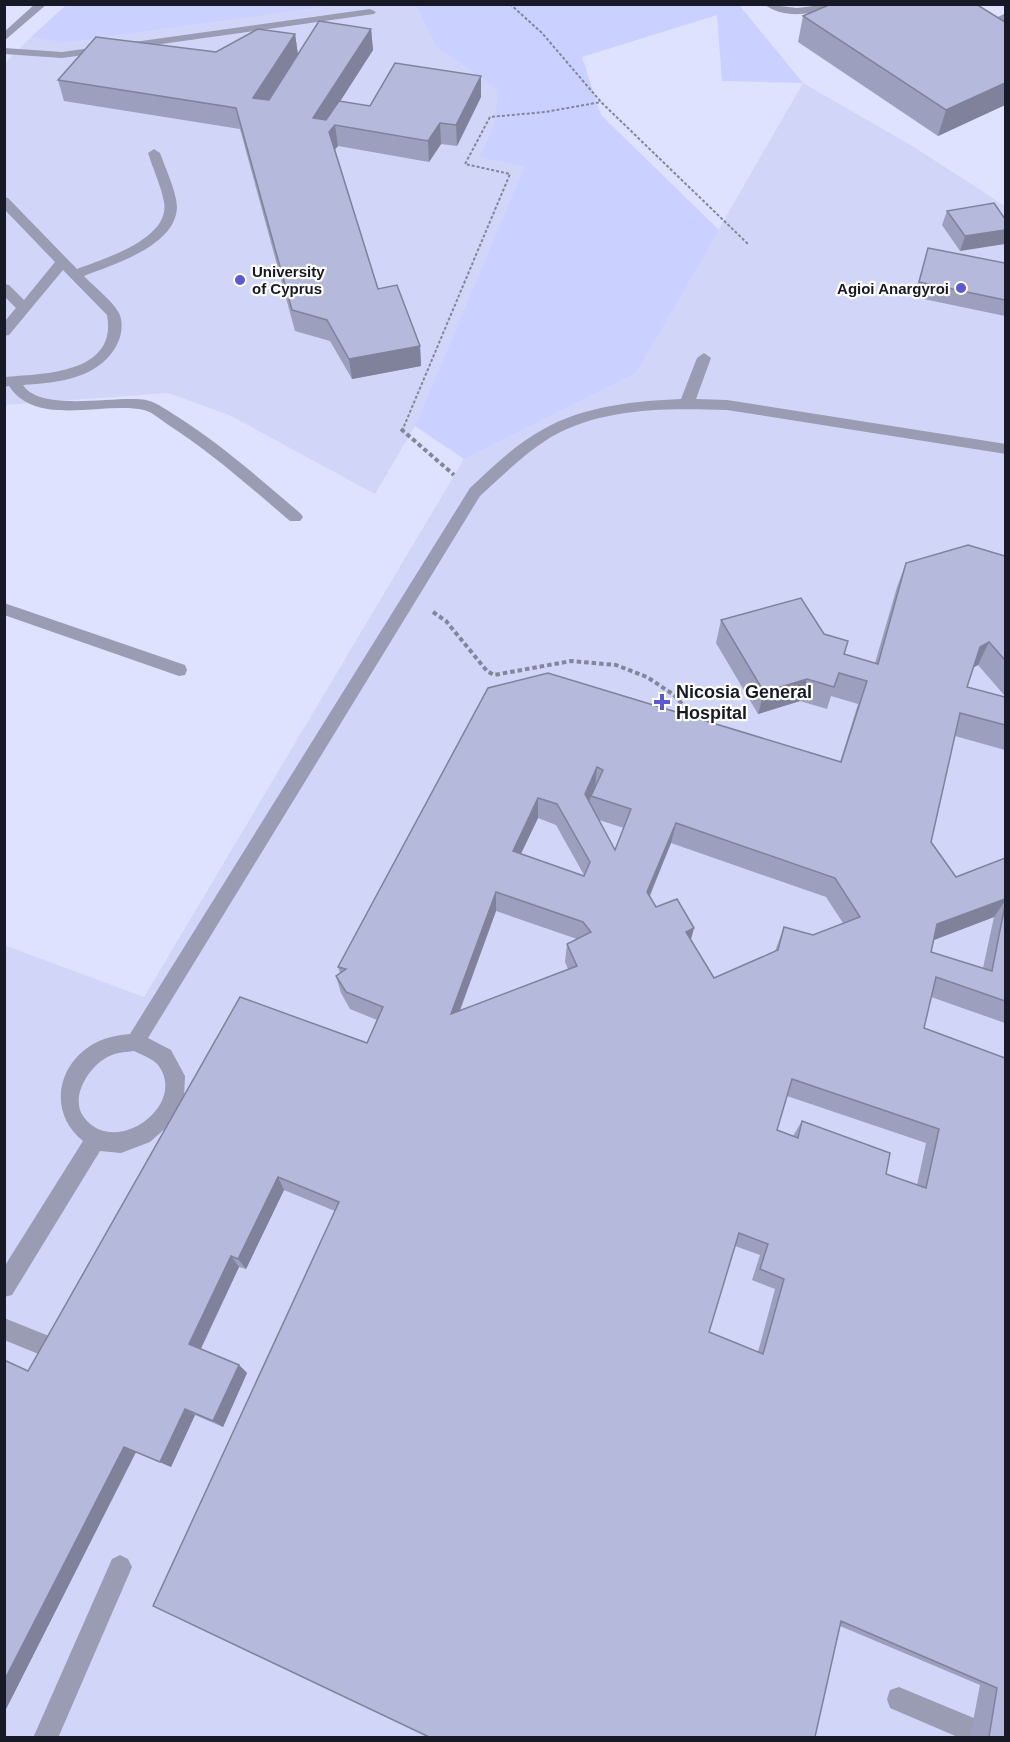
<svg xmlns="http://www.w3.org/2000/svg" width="1010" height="1742" viewBox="0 0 1010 1742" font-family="Helvetica,sans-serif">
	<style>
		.built { fill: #d1d6f8 }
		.green { fill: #cad0ff }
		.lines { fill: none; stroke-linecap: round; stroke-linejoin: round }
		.path-far1 { stroke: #83869b; stroke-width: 2; stroke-dasharray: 3 2; stroke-linecap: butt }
		.path { stroke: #83869b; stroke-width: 4; stroke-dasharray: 4.5 3; stroke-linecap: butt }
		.lane { fill: #999cb3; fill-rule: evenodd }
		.street { fill: #999cb3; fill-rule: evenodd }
		.wall { fill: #9c9fbd; fill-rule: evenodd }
		.shaded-wall { fill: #7f829a }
		.building { fill: #b5b9dc; stroke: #7f829a; stroke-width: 1.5; fill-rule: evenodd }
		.poi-dot { fill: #5b5ad2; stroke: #fff; stroke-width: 2 }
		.labels { text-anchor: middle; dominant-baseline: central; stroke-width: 4.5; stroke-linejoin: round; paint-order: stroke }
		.far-poi-label { font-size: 15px; font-weight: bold; fill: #181926; stroke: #fff; text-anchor: start }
		.poi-label { font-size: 18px; font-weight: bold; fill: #181926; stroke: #fff; text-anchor: start }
	</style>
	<rect width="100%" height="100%" fill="#dee2ff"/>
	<g class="built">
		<polygon points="339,5 416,5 437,46 498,90 494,124 479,157 524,167 415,426 375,494 229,415 168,393 5,405 5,63 31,37 62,43"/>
		<polygon points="803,83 914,147 1005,206 1005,1737 5,1737 4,945 144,997 464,459 636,373"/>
	</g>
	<g class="green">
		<polygon points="66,5 339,5 62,43 31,37"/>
		<polygon points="416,5 739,5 803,83 722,81 717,15 582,57 601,115 719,230 636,373 464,459 415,426 524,167 479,157 494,124 498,90 436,46"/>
	</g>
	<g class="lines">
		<g class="path-far1">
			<polyline points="510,4 542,33 601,102 748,244"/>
			<polyline points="402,431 510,174 465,164 490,117 545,112 601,102"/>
		</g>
		<g class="path">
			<polyline points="401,429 454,475"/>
			<polyline points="433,612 446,621 487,671 494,675 571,661 616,665 647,677 674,695 696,720"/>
		</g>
		<g class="lane">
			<polygon points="370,9 376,12 374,14 62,58 4,54 4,48 62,52"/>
			<polygon points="1006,13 1006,21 990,27 984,24"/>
			<path d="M154,149L160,153C165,167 177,193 177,207C176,246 114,264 84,276C94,287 112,300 119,313C123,321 122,332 119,340C104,378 58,383 23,385C41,413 117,395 146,400C158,403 168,411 178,417C222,445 261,480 300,513L303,517L300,521H290C250,487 211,452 167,424C160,419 152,412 144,410C104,401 36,428 9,386L4,387V377C43,374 118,374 107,315L63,270L9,335L4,336V322L16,308L4,296V284L9,285L24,300L55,262L4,209V197L8,198L77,269C103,259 171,239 164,202C161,186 153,169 148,153Z"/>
			<path d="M704,353L711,358L696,399L727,400L1006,444V454L727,410C669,408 603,407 551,437C525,453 503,475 480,496L148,1038L171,1050L185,1076L184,1098L169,1125L150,1142L121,1153L100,1151L12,1295L4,1297V1267L83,1141C50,1115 55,1069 90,1046C102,1038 116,1035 130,1034L470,488C492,467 515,445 542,430C583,406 635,401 681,399L697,358ZM134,1051C142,1055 153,1059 158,1065C189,1105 114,1160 83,1116C69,1095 92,1062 112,1055C119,1052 127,1052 134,1051Z"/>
			<polygon points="4,603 185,665 187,670 185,675 179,676 4,615"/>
			<polygon points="4,1318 59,1340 62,1348 59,1356 51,1359 4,1340"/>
			<polygon points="120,1555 128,1559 132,1567 58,1738 33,1738 112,1559"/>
			<polygon points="899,1687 981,1721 984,1730 981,1738 960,1738 890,1708 887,1699 890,1690"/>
		</g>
		<g class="street">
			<polygon points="35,4 47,4 4,41 4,32"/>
			<path d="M764,4L797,8L830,4C813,17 781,18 764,4Z"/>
		</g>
	</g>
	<g class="wall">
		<polygon points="803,16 1005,22 1005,105 938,136 798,42"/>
		<polygon points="371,29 373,50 340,101 370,106 481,76 481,97 457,146 441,144 429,162 338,146 335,149 378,289 420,346 421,366 352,379 330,341 295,331 240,129 64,101 58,80 216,52 295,34 298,55"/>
		<polygon points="994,203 960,251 942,225 947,211"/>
		<polygon points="928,248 1005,263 1005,316 914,297"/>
		<path d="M1005,556V696L978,665L974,667L967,687L1005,697V750L955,736L931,842L956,877L1005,858V1023L931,997L924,1028L1005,1058V1737H970L980,1685L840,1626L335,1211L284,1190L246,1269L239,1267L201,1349L239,1365L247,1373L223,1427L195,1415L171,1467L136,1452L4,1713V1360L28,1371L367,1043L377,1020L350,1009L341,993L336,976L340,973L338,967L488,688L840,762L858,704L831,696L827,709L800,701L758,714L716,643L721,620L824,634L844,654L875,663L897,587L906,563ZM538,818L556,825L584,875V876L521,854ZM599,820L624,828L615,850ZM671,843L826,897L843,923L813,935L784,927L775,951L714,978L691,940L656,907L650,896ZM496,911L577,939L567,944L565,962L568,969L460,1011ZM994,917L983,968L931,952L934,940ZM787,1096L926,1143L917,1185L886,1174L802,1121L793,1136L777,1130ZM735,1246L760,1255L752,1280L775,1289L758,1352L709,1332Z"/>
	</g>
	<g class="shaded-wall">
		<polygon points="371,29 373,50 316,139 313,118"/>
		<polygon points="295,34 298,55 256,119 253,98"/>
		<polygon points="481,76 481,97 457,146 456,125"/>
		<polygon points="1005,83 1005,105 938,136 946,110"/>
		<polygon points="440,123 441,144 429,162 428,141"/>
		<polygon points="335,125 338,146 332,153 329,132"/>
		<polygon points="1005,230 1005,244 960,251 965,236"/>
		<polygon points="420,346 421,366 352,379 349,359"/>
		<polygon points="989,642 978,665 969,670 980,647"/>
		<polygon points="807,679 800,701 758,714 764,692"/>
		<polygon points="597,767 595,788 583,814 585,794"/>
		<polygon points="538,798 538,818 513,870 513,851"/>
		<polygon points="676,823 671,843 643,911 647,892"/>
		<polygon points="496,892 496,911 452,1031 451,1014"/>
		<polygon points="1005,899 1005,901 994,917 926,943 937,924"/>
		<polygon points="694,928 689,947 686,932"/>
		<polygon points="278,1177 284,1190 246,1269 238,1259"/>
		<polygon points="231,1256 239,1267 199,1352 189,1344"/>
		<polygon points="239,1365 247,1373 223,1427 213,1421"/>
		<polygon points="185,1409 195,1415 171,1467 160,1462"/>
		<polygon points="124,1447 136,1452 4,1713 4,1681"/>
	</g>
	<g class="building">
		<polygon points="831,4 976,4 1005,22 1005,83 946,110 803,16"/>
		<polygon points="319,21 371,29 313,118 326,120 339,101 370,106 395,63 481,76 456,125 440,123 428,141 335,125 329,132 378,289 397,285 420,346 349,359 327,320 292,310 236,108 58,80 96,37 216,52 258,29 295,34 253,98 269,100"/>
		<polygon points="994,203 1005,219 1005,230 965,236 947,211"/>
		<polygon points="928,248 1005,263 1005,300 919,282"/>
		<path d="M968,545L1005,556V660L989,642L980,647L967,687L1005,697V725L960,713L931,842L956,877L1005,858V899L937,924L931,952L992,971L1005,905V1001L936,977L924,1028L1005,1058V1737H989L997,1688L841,1621L815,1737H429L153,1606L339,1202L278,1177L238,1259L231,1256L189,1344L239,1365L213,1421L185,1409L160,1462L124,1447L4,1681V1360L28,1371L240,997L367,1043L383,1007L346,992L336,976L346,969L338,967L488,688L548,673L841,762L867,681L839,673L834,687L807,679L764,692L721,620L801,598L824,634L848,641L844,654L878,664L906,563ZM597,767L603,770L591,796L631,809L615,850L585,794ZM538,798L557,804L590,862L584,876L513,851ZM676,823L835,878L860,917L813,935L784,927L778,950L714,978L686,932L694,928L677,899L656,907L647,892ZM496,892L583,922L591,932L567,944L577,966L451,1014ZM792,1079L939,1129L926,1188L886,1174L890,1153L802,1121L798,1138L777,1130ZM739,1233L768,1244L760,1269L784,1279L763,1354L709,1332Z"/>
	</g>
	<g class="poi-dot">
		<circle cx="240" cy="280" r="6"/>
		<circle cx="961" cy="288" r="6"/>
		<path d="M659 693h6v6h6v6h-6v6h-6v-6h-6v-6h6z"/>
	</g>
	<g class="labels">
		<g class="far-poi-label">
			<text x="252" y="271">University<tspan x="252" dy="17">of Cyprus</tspan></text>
			<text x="949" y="288" text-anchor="end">Agioi Anargyroi</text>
		</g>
		<g class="poi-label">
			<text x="676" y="692">Nicosia General<tspan x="676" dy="21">Hospital</tspan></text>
		</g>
	</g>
	<rect width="1010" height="1742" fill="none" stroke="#181926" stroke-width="12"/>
</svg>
